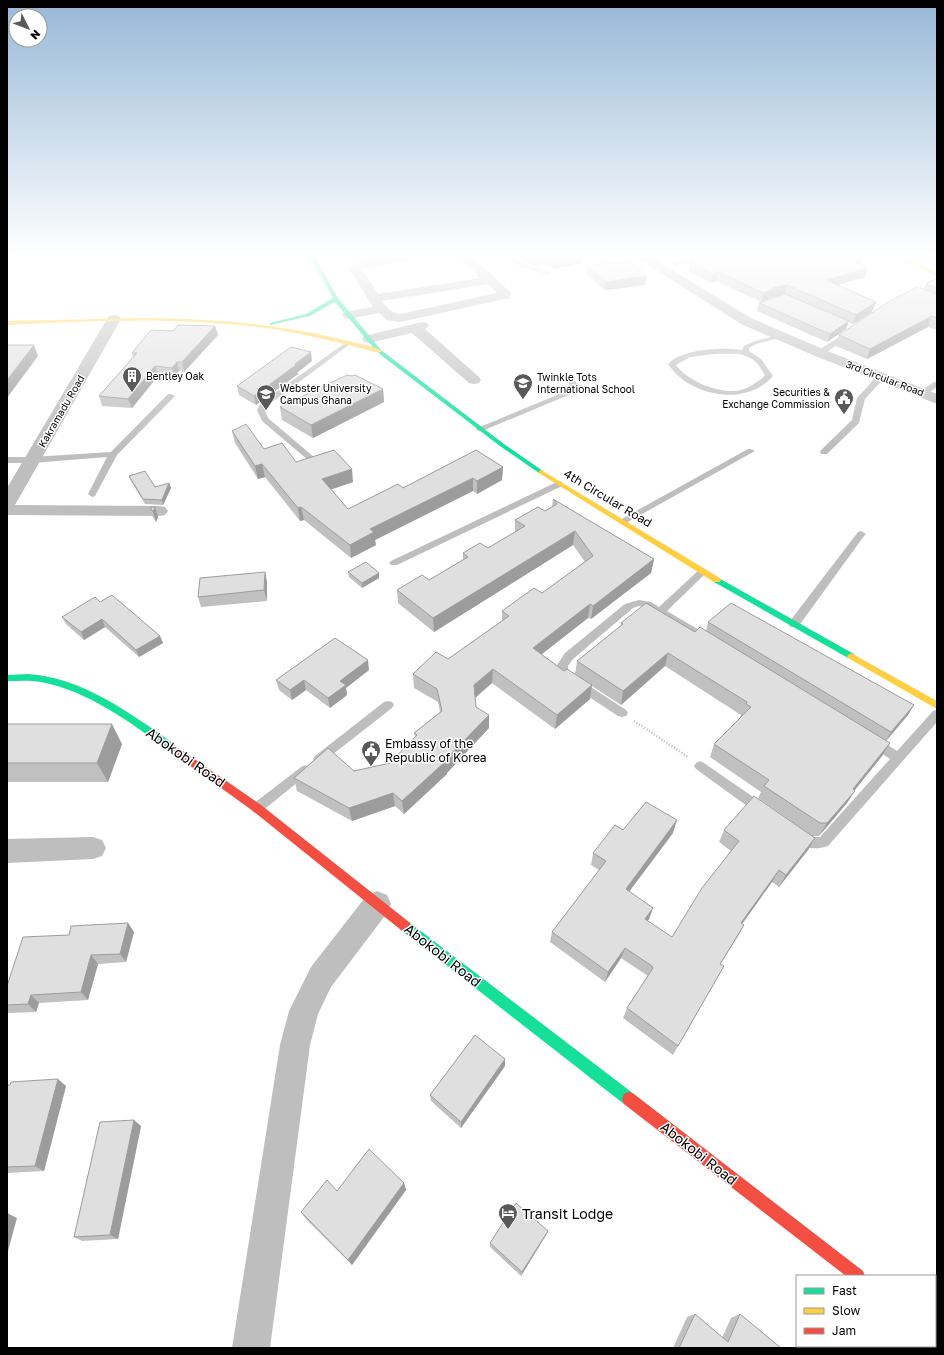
<svg xmlns="http://www.w3.org/2000/svg" width="944" height="1355" viewBox="0 0 944 1355" font-family="'Golos Text',sans-serif">
	<style>
		.lines { fill: none; stroke-linecap: round; stroke-linejoin: round }
		.path { stroke: #b9b9b9; stroke-width: 2.5; stroke-dasharray: 1 2; stroke-linecap: butt }
		.lane { fill: #bebebe; fill-rule: evenodd }
		.street { fill: #bebebe; fill-rule: evenodd }
		.fast { fill: #16e098; fill-rule: evenodd }
		.slow { fill: #ffcf43; fill-rule: evenodd }
		.jam { fill: #f24e42; fill-rule: evenodd }
		.wall { fill: #c0c0c0; fill-rule: evenodd }
		.shaded-wall { fill: #9c9c9c }
		.building { fill: #dfdfdf; stroke: #9c9c9c }
		.labels { text-anchor: middle; dominant-baseline: central; stroke-width: 3; stroke-linejoin: round; paint-order: stroke }
		.far-poi-label { font-size: 10px; fill: #000; stroke: #fff; text-anchor: start }
		.far-street-label { font-size: 10px; fill: #000; stroke: #fff }
		.street-label { font-size: 12px; fill: #000; stroke: #fff }
		.poi-label { font-size: 12px; fill: #000; stroke: #fff; text-anchor: start }
		.near-street-label { font-size: 14px; fill: #000; stroke: #fff }
		.near-poi-label { font-size: 14px; fill: #000; stroke: #fff; text-anchor: start }
	</style>
	<rect width="100%" height="100%" fill="#fff"/>
	<g class="lines">
		<polyline class="path" points="634,721 688,757"/>
		<g class="lane">
			<polygon points="512,257 518,257 517,259 523,264 551,273 548,275 519,266 512,260"/>
			<polygon points="693,257 705,257 674,266 671,264"/>
			<polygon points="849,331 851,332 851,334 823,355 817,355 817,351"/>
			<path d="M781,334L783,335V337L756,344L749,348V351L761,359L773,376C746,407 690,397 668,364C682,349 722,347 742,350L744,346L752,342ZM714,354C737,354 753,350 765,376C758,381 750,388 741,390C721,395 687,381 676,365L690,357Z"/>
			<polygon points="348,341 352,343 350,344 267,406 265,410 268,418 315,458 314,460 308,460 262,421 257,410 261,403"/>
			<polygon points="878,375 881,375 885,377 865,399 859,423 827,454 821,454 820,452 821,450 852,420 857,398"/>
			<polygon points="569,381 575,381 583,389 482,431 479,431 475,429 574,388 568,383"/>
			<polygon points="934,382 937,382 937,387 926,395 920,395 920,391"/>
			<polygon points="168,394 171,394 175,396 117,455 95,496 92,497 88,494 107,457 32,463 7,463 7,457 32,457 111,452"/>
			<polygon points="748,449 751,449 755,451 626,523 623,524 618,521"/>
			<polygon points="559,481 562,482 563,484 562,486 397,565 391,565 389,563 391,561"/>
			<polygon points="861,531 866,534 864,536 798,627 790,627 789,624 790,621 858,532"/>
			<polygon points="703,568 708,571 706,573 667,611 706,634 707,637 706,640 698,640 645,607 639,606 633,608 573,659 568,666 568,672 626,710 628,713 626,716 622,717 618,716 559,677 557,665 565,653 625,604 639,600 651,602 659,607 700,569"/>
			<polygon points="388,701 392,702 394,705 392,708 323,762 319,764 315,762 313,759 315,756 384,702"/>
			<path d="M937,710V722L828,846C816,850 800,850 795,837L796,833L801,831L812,837H820L890,759L869,745L867,742L869,739C878,736 889,746 897,751L933,711Z"/>
			<polygon points="700,761 704,763 766,806 768,810 766,814 762,815 758,814 696,769 694,766 696,763"/>
			<polygon points="305,765 309,767 311,770 309,773 261,812 257,813 253,812 251,808 253,804 301,767"/>
		</g>
		<g class="street">
			<path d="M383,257H412L406,261L362,269L378,294L481,278L459,257H473L511,293L509,298L400,322L387,320L379,313L349,319L344,318L342,315L344,312L373,307L350,270C354,259 373,259 383,257ZM488,284L497,293L400,314C392,313 386,307 382,301Z"/>
			<polygon points="636,257 651,257 751,318 825,350 937,394 937,404 815,356 741,324"/>
			<polygon points="114,315 119,316 121,319 15,505 159,506 165,507 168,511 165,515 159,516 7,515 7,488 107,319 109,316"/>
			<polygon points="422,322 427,323 429,326 425,329 479,377 481,380 479,383 474,384 469,383 412,333 369,343 364,342 362,339 364,336"/>
			<polygon points="93,837 102,840 106,848 102,856 93,859 7,863 7,839"/>
			<polygon points="377,891 387,895 391,904 387,913 331,987 318,1014 310,1045 270,1348 232,1348 280,1045 289,1011 311,967 367,895"/>
			<polygon points="935,1316 937,1317 937,1348 922,1348 921,1346 935,1346"/>
		</g>
		<g class="fast">
			<polygon points="310,257 315,257 338,298 381,350 504,444 543,471 543,473 539,473 500,446 377,352 335,302 310,316 270,325 270,323 306,314 333,298"/>
			<polygon points="717,577 854,654 855,656 854,658 848,658 714,582 713,580 714,578"/>
			<path d="M28,674C82,677 131,714 173,743L175,746L173,749L170,750L167,749C128,721 88,691 41,682C30,680 18,681 7,681V675Z"/>
			<polygon points="405,921 409,922 634,1094 636,1099 634,1104 629,1106 624,1104 401,930 399,926 401,922"/>
		</g>
		<g class="slow">
			<polygon points="895,257 902,257 937,272 937,276"/>
			<path d="M136,318C206,318 275,323 344,340C355,343 373,345 382,351L379,353C341,343 303,333 264,328C179,317 93,321 7,325V321Z"/>
			<polygon points="541,470 720,578 721,580 720,582 714,582 539,473 538,472"/>
			<polygon points="851,653 937,701 937,709 848,658 847,656"/>
		</g>
		<g class="jam">
			<polygon points="170,742 261,805 409,922 411,926 409,930 405,931 401,930 253,811 167,749 165,746 167,743"/>
			<polygon points="629,1092 634,1094 863,1271 865,1276 846,1276 624,1104 622,1099 624,1094"/>
		</g>
	</g>
	<g class="wall">
		<polygon points="520,257 582,257 582,263 553,269 546,264 534,266 530,265"/>
		<path d="M691,262L861,265L865,277L838,285L872,312L853,324L848,322L846,329L827,342L757,311L759,303L761,302L716,281L711,283L689,271ZM780,295L764,301L773,297Z"/>
		<polygon points="587,266 645,285 605,290 586,274"/>
		<polygon points="937,278 937,330 928,327 867,359 836,346 839,335 923,290 926,284"/>
		<polygon points="215,326 218,335 184,372 179,371 175,377 158,376 132,408 102,406 99,396 133,357 132,353 173,331"/>
		<polygon points="312,361 298,372 298,374 256,405 239,395 237,386"/>
		<polygon points="383,389 384,402 313,438 282,420 280,407"/>
		<polygon points="232,431 264,449 296,462 353,482 331,489 348,509 403,488 503,467 502,480 477,494 473,491 375,540 376,545 351,558 304,520 300,521 265,477 258,479 235,443"/>
		<polygon points="129,476 155,487 169,483 171,488 163,505 145,504 131,481"/>
		<polygon points="553,499 654,559 651,573 591,619 588,618 541,654 564,671 575,674 577,661 621,626 621,623 695,632 706,631 708,622 908,715 886,741 890,743 882,756 855,790 847,803 819,836 812,836 758,798 761,792 710,757 714,744 741,717 740,717 741,715 665,666 621,705 592,686 590,699 555,729 492,683 475,697 476,707 489,728 447,773 447,774 404,814 395,806 352,821 297,791 294,778 354,771 390,763 415,737 414,733 440,712 438,702 414,688 413,674 448,659 502,621 502,611 542,593 585,562 573,545 434,632 398,603 397,590 429,580 463,560 463,553 488,548 515,532 515,520 545,511 552,507"/>
		<polygon points="150,507 155,507 158,517 156,522 153,517"/>
		<polygon points="265,572 267,582 267,601 201,607 198,597"/>
		<polygon points="348,572 379,573 379,578 362,588 349,577"/>
		<polygon points="100,602 160,636 163,643 139,657 105,627 84,640 66,624 62,617"/>
		<polygon points="369,670 346,688 347,695 330,708 306,690 292,700 279,690 276,680"/>
		<polygon points="7,724 122,744 108,782 7,782"/>
		<polygon points="623,830 673,833 629,892 653,908 649,919 647,921 672,937 731,851 719,842 724,830 815,838 808,850 779,887 772,882 742,924 744,925 738,936 720,964 718,977 673,1055 623,1018 627,1008 648,976 621,958 605,982 550,942 552,932 599,870 591,865 593,853"/>
		<polygon points="128,923 134,932 126,962 98,964 88,1000 39,1003 36,1012 9,1013 7,1011 7,986 69,935"/>
		<polygon points="505,1066 461,1128 431,1101 430,1095"/>
		<polygon points="7,1085 66,1086 44,1171 7,1173"/>
		<polygon points="141,1126 118,1239 82,1241 74,1237"/>
		<polygon points="404,1183 406,1190 352,1265 306,1219 301,1212 337,1191"/>
		<polygon points="546,1235 521,1276 490,1247 490,1243"/>
		<polygon points="695,1314 722,1338 731,1318 740,1314 781,1348 673,1348 687,1317"/>
	</g>
	<g class="shaded-wall">
		<polygon points="537,257 546,257 546,264 534,266 535,258"/>
		<polygon points="569,257 582,257 582,263 553,269 554,261"/>
		<polygon points="863,259 860,268 855,262"/>
		<polygon points="868,268 865,277 823,289 826,280"/>
		<polygon points="718,272 716,281 711,283 713,274"/>
		<polygon points="647,276 645,285 605,290 606,282"/>
		<polygon points="787,285 785,295 773,297 761,302 764,293 776,287"/>
		<polygon points="876,302 872,312 853,324 856,315"/>
		<polygon points="932,316 928,327 867,359 870,349"/>
		<polygon points="849,321 846,329 827,342 830,334"/>
		<polygon points="215,326 218,335 184,372 182,362"/>
		<polygon points="34,345 38,356 7,398 7,380"/>
		<polygon points="311,352 312,361 298,372 298,374 256,405 254,396"/>
		<polygon points="177,362 179,371 175,377 172,368"/>
		<polygon points="155,366 158,376 132,408 128,399"/>
		<polygon points="383,389 384,402 313,438 311,425"/>
		<polygon points="262,464 265,477 258,479 255,466"/>
		<polygon points="503,467 502,480 477,494 477,481"/>
		<polygon points="352,469 353,482 324,492 322,479"/>
		<polygon points="473,478 473,491 375,540 376,545 351,558 350,545 370,529"/>
		<polygon points="169,483 171,488 163,505 162,500"/>
		<polygon points="155,507 158,517 156,522 153,512"/>
		<polygon points="301,507 304,520 300,521 298,508"/>
		<polygon points="575,531 573,545 434,632 433,618"/>
		<polygon points="654,559 651,573 591,619 593,606"/>
		<polygon points="265,572 267,582 267,601 264,590"/>
		<polygon points="379,573 379,578 362,588 362,583"/>
		<polygon points="590,604 588,618 532,662 533,648"/>
		<polygon points="102,619 105,627 84,640 81,632"/>
		<polygon points="160,636 163,643 139,657 136,650"/>
		<polygon points="668,653 665,666 621,705 623,691"/>
		<polygon points="368,660 369,670 346,688 347,695 330,708 328,698 340,681"/>
		<polygon points="493,669 492,683 474,699 474,685"/>
		<polygon points="304,680 306,690 292,700 290,690"/>
		<polygon points="592,685 590,699 555,729 557,715"/>
		<polygon points="914,705 908,715 885,742 891,732"/>
		<polygon points="489,715 489,728 447,773 447,774 404,814 402,801 445,760"/>
		<polygon points="112,724 122,744 108,782 97,763"/>
		<polygon points="890,743 882,756 845,802 853,789"/>
		<polygon points="855,791 847,803 819,836 827,823"/>
		<polygon points="393,793 395,806 352,821 349,808"/>
		<polygon points="677,820 673,833 622,901 626,889"/>
		<polygon points="815,838 808,850 779,887 786,875"/>
		<polygon points="779,870 772,882 735,934 741,923"/>
		<polygon points="653,908 649,919 641,930 645,919"/>
		<polygon points="128,923 134,932 126,962 120,954"/>
		<polygon points="744,925 738,936 714,974 720,964"/>
		<polygon points="625,948 621,958 605,982 608,972"/>
		<polygon points="91,955 98,964 88,1000 81,992"/>
		<polygon points="31,995 39,1003 36,1012 28,1004"/>
		<polygon points="505,1059 505,1066 461,1128 461,1122"/>
		<polygon points="58,1079 66,1086 44,1171 35,1166"/>
		<polygon points="134,1120 141,1126 118,1239 110,1235"/>
		<polygon points="404,1183 406,1190 352,1265 348,1260"/>
		<polygon points="7,1213 17,1218 8,1251 7,1251"/>
		<polygon points="548,1231 546,1235 521,1276 522,1272"/>
	</g>
	<g class="building">
		<polygon points="549,257 569,257 554,261"/>
		<polygon points="707,257 859,257 863,259 855,262 868,268 826,280 876,302 856,315 787,285 776,287 764,293 718,272 713,274 691,262"/>
		<polygon points="631,261 647,276 606,282 587,266 616,262 618,263"/>
		<polygon points="937,278 937,288 926,284"/>
		<polygon points="917,287 937,294 937,318 932,316 870,349 839,335 888,302"/>
		<polygon points="785,294 849,321 830,334 759,303"/>
		<polygon points="178,325 215,326 182,362 177,362 172,368 155,366 128,399 99,396 137,353 132,353 151,330 173,331"/>
		<polygon points="7,345 34,345 7,380"/>
		<polygon points="291,347 311,352 295,364 296,365 254,396 237,386"/>
		<polygon points="347,375 352,376 355,375 383,389 311,425 280,407"/>
		<polygon points="246,424 264,449 282,443 296,462 334,450 352,469 322,479 348,509 398,484 403,488 476,450 503,467 477,481 473,478 370,529 374,532 350,545 301,507 298,508 262,464 255,466 232,431"/>
		<polygon points="145,471 155,487 169,483 162,500 143,499 129,476"/>
		<polygon points="553,499 654,559 593,606 590,604 533,648 564,671 567,669 592,685 557,715 493,669 474,685 476,707 489,715 445,760 446,761 402,801 393,793 349,808 294,778 328,748 354,771 390,763 417,735 414,733 442,711 437,689 413,674 436,652 448,659 509,616 502,611 534,588 542,593 593,556 575,531 433,618 397,590 422,575 429,580 468,557 463,553 480,543 488,548 525,526 515,520 538,507 545,511 557,504"/>
		<polygon points="150,507 155,507 153,512"/>
		<polygon points="366,562 379,573 362,583 348,572"/>
		<polygon points="265,572 264,590 198,597 200,578"/>
		<polygon points="112,595 160,636 136,650 102,619 81,632 62,617 95,597 100,602"/>
		<polygon points="646,603 695,632 700,627 890,743 853,789 855,791 827,823 820,823 764,786 769,780 714,744 751,707 746,704 747,702 668,653 623,691 577,661 623,624 621,623"/>
		<polygon points="731,603 914,705 891,732 708,622"/>
		<polygon points="335,638 368,660 340,681 346,685 328,698 304,680 290,690 276,680"/>
		<polygon points="7,724 112,724 97,763 7,763"/>
		<polygon points="754,796 815,838 786,875 779,870 741,923 744,925 720,964 724,966 678,1046 627,1008 653,968 652,966 625,948 608,972 552,932 606,861 593,853 615,825 623,830 646,802 677,820 626,889 653,908 645,919 672,937 702,888 739,841 724,830"/>
		<polygon points="128,923 120,954 91,955 81,992 31,995 28,1004 7,1005 7,986 23,937 69,935 71,926"/>
		<polygon points="475,1035 505,1059 461,1122 430,1095"/>
		<polygon points="58,1079 35,1166 7,1167 7,1085 10,1085 11,1082"/>
		<polygon points="134,1120 110,1235 74,1237 100,1122"/>
		<polygon points="369,1149 404,1183 348,1260 301,1212 327,1180 337,1191"/>
		<polygon points="516,1203 548,1231 522,1272 490,1243"/>
		<polygon points="695,1314 728,1342 740,1314 781,1348 679,1348"/>
	</g>
	<linearGradient id="sky" x2="0" y2="1"><stop stop-color="#97b8d7"/><stop offset="0.57" stop-color="#fff"/><stop offset="1" stop-color="#fff" stop-opacity="0"/></linearGradient>
	<rect width="944" height="447" fill="url(#sky)"/>
	<defs>
		<symbol id="building-pin" viewBox="-11 -11 22 30"><path d="M0 17L-7.5 6A9.5 9.5 0 1 1 7.5 6Z" fill="#595959" stroke="#fff"/><path d="M-4-6H4V6H1V3H-1V6H-4ZM-2.5-4.3h1.7v1.8h-1.7ZM.8-4.3h1.7v1.8H.8ZM-2.5-1h1.7V.8h-1.7ZM.8-1h1.7V.8H.8Z" fill="#fff"/></symbol>
		<symbol id="school-pin" viewBox="-11 -11 22 30"><path d="M0 17L-7.5 6A9.5 9.5 0 1 1 7.5 6Z" fill="#595959" stroke="#fff"/><path d="M0-5L7-2L0 1L-7-2ZM-4 1L0 2.5L4 1V4Q0 6-4 4Z" fill="#fff"/></symbol>
		<symbol id="university-pin" viewBox="-11 -11 22 30"><path d="M0 17L-7.5 6A9.5 9.5 0 1 1 7.5 6Z" fill="#595959" stroke="#fff"/><path d="M0-5L7-2L0 1L-7-2ZM-4 1L0 2.5L4 1V4Q0 6-4 4Z" fill="#fff"/></symbol>
		<symbol id="civic-pin" viewBox="-11 -11 22 30"><path d="M0 17L-7.5 6A9.5 9.5 0 1 1 7.5 6Z" fill="#595959" stroke="#fff"/><path d="M-.6-6.5H3V-4.5H.6V-3L4-1V1h2V6H-6V1h2V-1L-.6-3ZM-1.2 2.5V6h2.4V2.5Z" fill="#fff"/></symbol>
		<symbol id="hotel-pin" viewBox="-11 -11 22 30"><path d="M0 17L-7.5 6A9.5 9.5 0 1 1 7.5 6Z" fill="#595959" stroke="#fff"/><path d="M-6-4.5h1.5V1H6V5H4.5V3h-9V5H-6ZM-4 0a1.8 1.8 0 1 1 3.6 0ZM.5 0V-2.5h3Q6-2.5 6 0Z" fill="#fff"/></symbol>
	</defs>
	<g fill-rule="evenodd">
		<use href="#building-pin" x="121" y="365" width="22" height="30"/>
		<use href="#school-pin" x="512" y="372" width="22" height="30"/>
		<use href="#university-pin" x="255" y="383" width="22" height="30"/>
		<use href="#civic-pin" x="833" y="387" width="22" height="30"/>
		<use href="#civic-pin" x="360" y="739" width="22" height="30"/>
		<use href="#hotel-pin" x="497" y="1202" width="22" height="30"/>
	</g>
	<g class="labels">
		<g class="far-poi-label">
			<text x="146" y="376">Bentley Oak</text>
			<text x="537" y="377">Twinkle Tots<tspan x="537" dy="12">International School</tspan></text>
			<text x="280" y="388">Webster University<tspan x="280" dy="12">Campus Ghana</tspan></text>
			<text x="830" y="392" text-anchor="end">Securities &amp;<tspan x="830" dy="12">Exchange Commission</tspan></text>
		</g>
		<g class="far-street-label">
			<text transform="translate(885 378) rotate(21)">3rd Circular Road</text>
			<text transform="translate(61 411) rotate(-60)">Kakramadu Road</text>
		</g>
		<g class="street-label">
			<text transform="translate(608 498) rotate(31)">4th Circular Road</text>
		</g>
		<g class="poi-label">
			<text x="385" y="743">Embassy of the<tspan x="385" dy="14">Republic of Korea</tspan></text>
		</g>
		<g class="near-street-label">
			<text transform="translate(186 757) rotate(35)">Abokobi Road</text>
			<text transform="translate(443 955) rotate(38)">Abokobi Road</text>
			<text transform="translate(699 1153) rotate(38)">Abokobi Road</text>
		</g>
		<g class="near-poi-label">
			<text x="522" y="1213">Transit Lodge</text>
		</g>
	</g>
	<rect width="944" height="1355" fill="none" stroke="#000000" stroke-width="16"/>
	<rect x="796" y="1275" width="140" height="72" fill="#ffffff" stroke="#999999"/>
	<rect x="804" y="1288" width="20" height="6" fill="#16e098" stroke="#999999"/>
	<text x="832" y="1295" font-size="12" fill="#000000">Fast</text>
	<rect x="804" y="1308" width="20" height="6" fill="#ffcf43" stroke="#999999"/>
	<text x="832" y="1315" font-size="12" fill="#000000">Slow</text>
	<rect x="804" y="1328" width="20" height="6" fill="#f24e42" stroke="#999999"/>
	<text x="832" y="1335" font-size="12" fill="#000000">Jam</text>
	<g transform="translate(28 28) rotate(132)"><circle r="19" fill="#ffffff" stroke="#999999"/>
	<path d="M0-3L7 15L0 10L-7 15Z" fill="#595959"/>
	<text y="-6" font-size="11" font-weight="bold" text-anchor="middle" fill="#000000">N</text>
	</g>
</svg>
